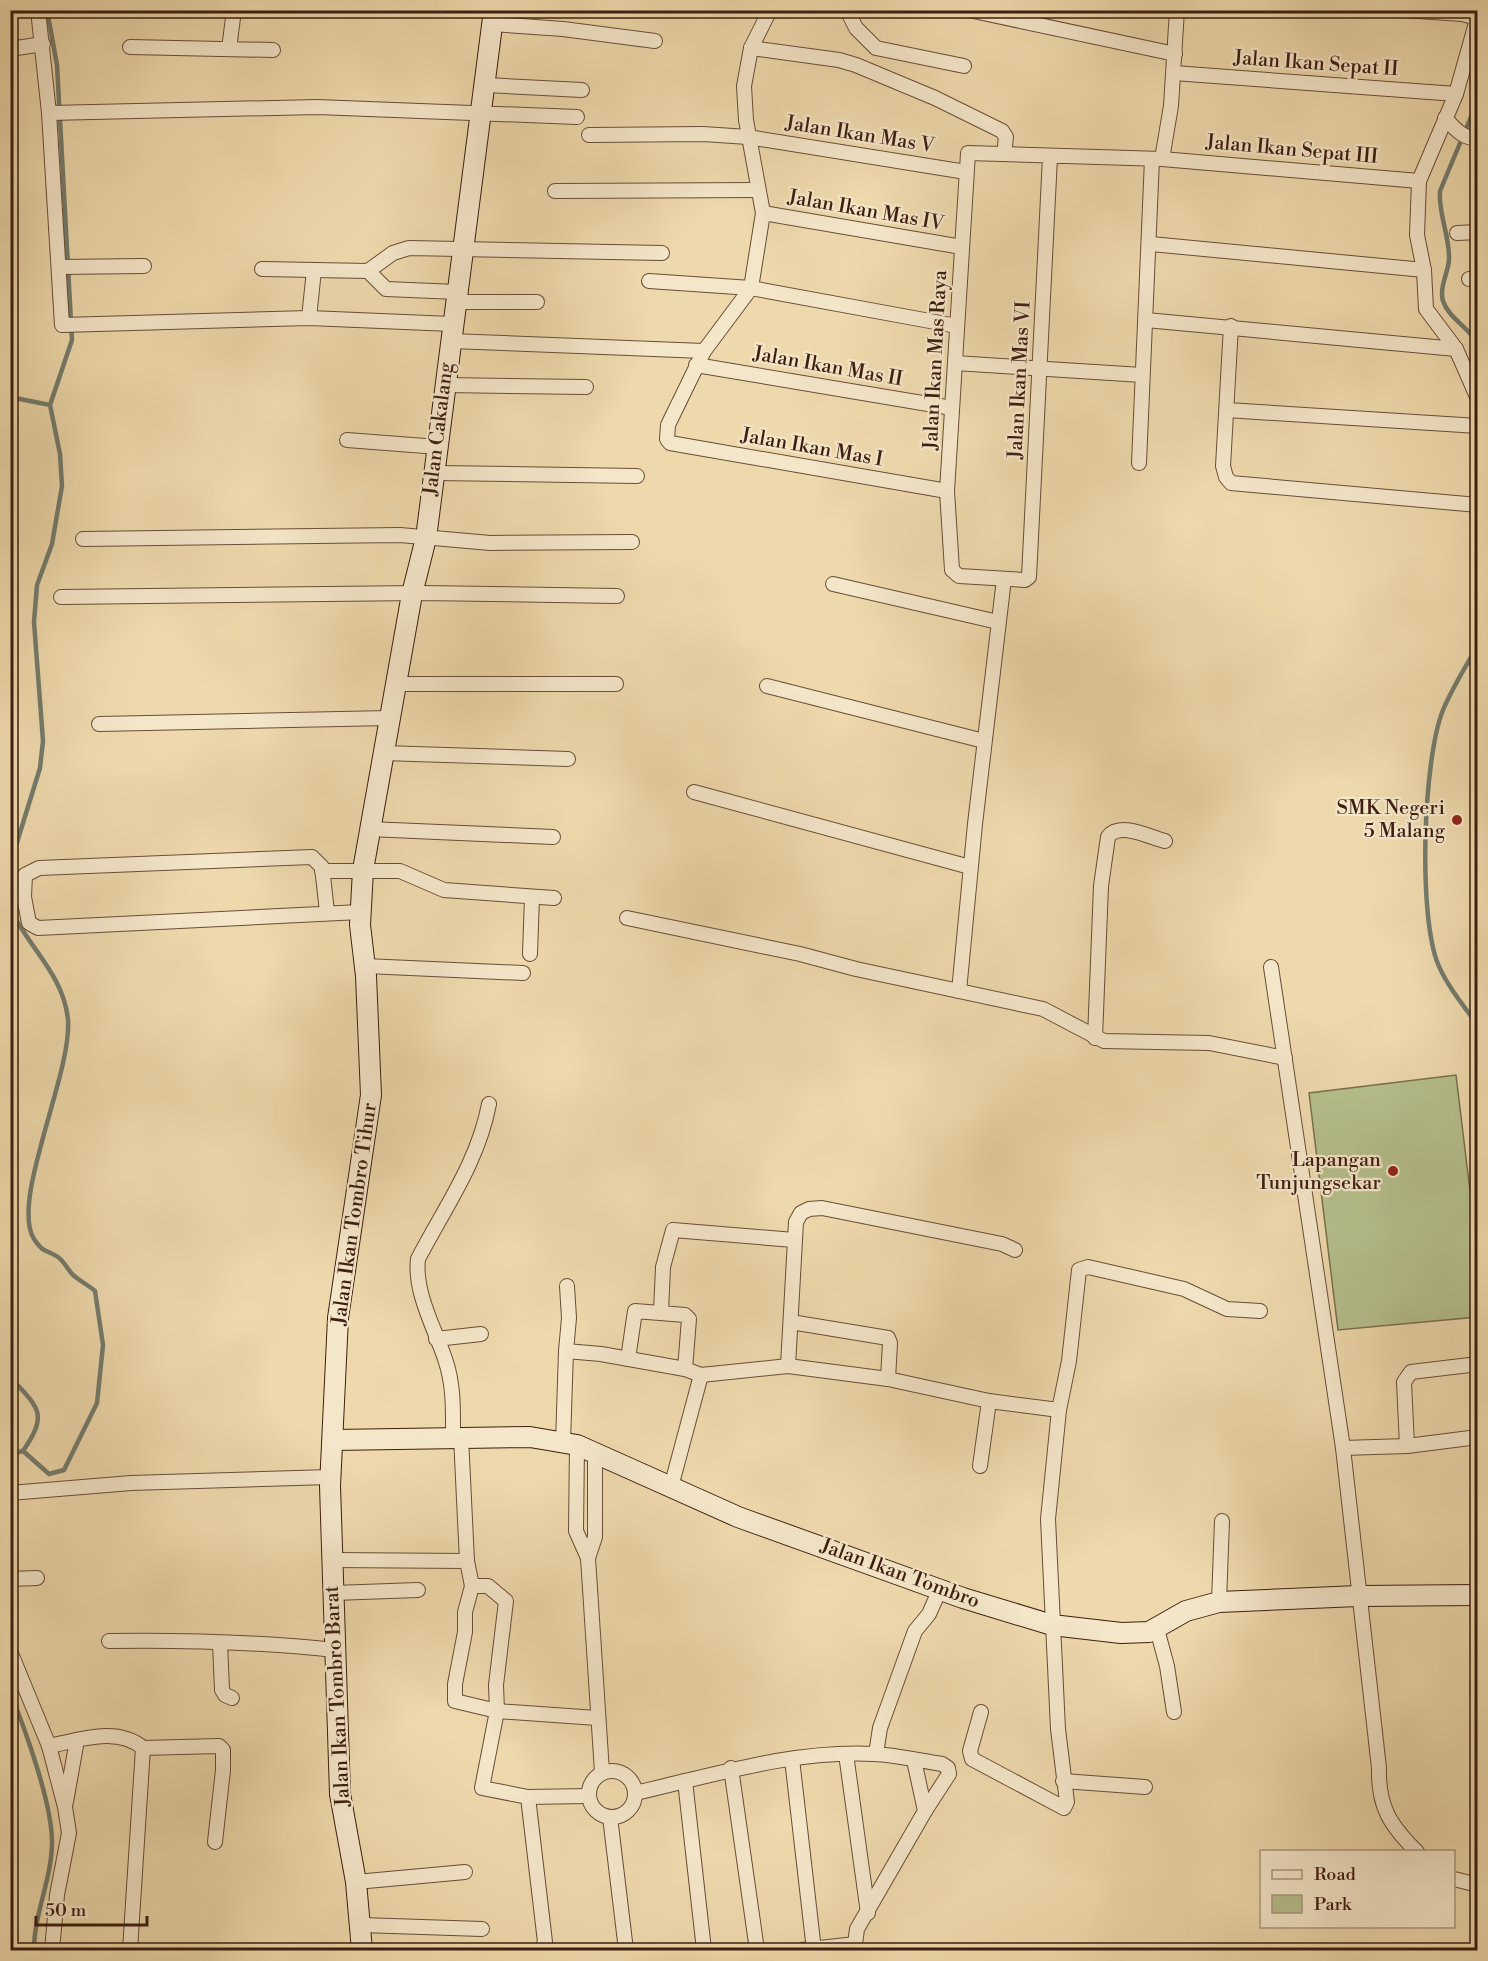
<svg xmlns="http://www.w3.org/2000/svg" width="1488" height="1961" viewBox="0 0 1488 1961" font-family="'Libre Bodoni',serif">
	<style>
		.green { fill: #b5c08c; stroke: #796f4e; stroke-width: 1.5 }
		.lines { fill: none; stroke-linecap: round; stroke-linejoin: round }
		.stream { stroke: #747c6d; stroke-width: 4.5 }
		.street-casing { stroke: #694d38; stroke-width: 16 }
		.secondary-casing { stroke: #3d1e11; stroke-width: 22 }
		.street { stroke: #f4e6c9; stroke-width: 14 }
		.secondary { stroke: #f4e6c9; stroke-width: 20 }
		.poi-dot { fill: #8f2418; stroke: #f4e6c9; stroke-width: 2 }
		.labels { text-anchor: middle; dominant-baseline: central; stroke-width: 4.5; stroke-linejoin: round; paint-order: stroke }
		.street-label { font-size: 20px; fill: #3d1e11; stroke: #f4e6c9 }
		.poi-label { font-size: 20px; fill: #3d1e11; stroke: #f4e6c9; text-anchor: end }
	</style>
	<rect width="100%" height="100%" fill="#eed9ac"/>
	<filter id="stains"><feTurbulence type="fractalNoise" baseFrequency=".00333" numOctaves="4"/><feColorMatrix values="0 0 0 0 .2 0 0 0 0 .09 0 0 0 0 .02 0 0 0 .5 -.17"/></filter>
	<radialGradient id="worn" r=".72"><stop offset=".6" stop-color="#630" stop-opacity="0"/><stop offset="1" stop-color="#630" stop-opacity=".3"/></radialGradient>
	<polygon class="green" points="1456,1075 1477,1249 1477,1317 1338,1330 1309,1093"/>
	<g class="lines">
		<g class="stream">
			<path d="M1478,100L1440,191C1438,214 1450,236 1449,260C1448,273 1439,288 1443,301C1449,319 1470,328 1478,344"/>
			<polyline points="10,397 50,405"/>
			<path d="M1478,645C1466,666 1452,688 1443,710C1423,760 1418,915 1438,964C1447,986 1464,1006 1478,1026"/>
			<polyline points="10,865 40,768 43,741 34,622 37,585 52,544 62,486 60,454 50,405 72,340 57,65 47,10"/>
			<path d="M10,908C28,947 64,975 68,1020C72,1074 10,1201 34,1239C44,1254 46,1249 58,1257C64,1261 68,1270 73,1275C80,1281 88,1285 95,1291L103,1345L97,1403L64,1470L49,1474L23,1451"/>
			<path d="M10,1377C40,1409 48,1414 23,1451L10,1454"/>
			<path d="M10,1692C25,1729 52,1803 52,1842C52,1879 34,1913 34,1950"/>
		</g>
		<defs>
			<g id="street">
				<polyline points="38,10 49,113 62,325 309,318 452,324"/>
				<polyline points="367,10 381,10"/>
				<polyline points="770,10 751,48 744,86 746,120 763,213 751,288 704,351 668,425 667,439 670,443 947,491"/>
				<polyline points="847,10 856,28 876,48 964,66"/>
				<polyline points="969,10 1175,54"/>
				<polyline points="1404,10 1462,14 1477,18"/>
				<polyline points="1478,16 1456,94 1419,181 1417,235 1424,270 1426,309 1456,349 1478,399"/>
				<polyline points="492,24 563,29 655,41"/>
				<polyline points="130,47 273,50"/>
				<polyline points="751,48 839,60 856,65 935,98 1002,131 1006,137 1004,154"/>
				<polyline points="10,49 43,44"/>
				<polyline points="229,49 234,10"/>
				<polyline points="1174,73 1456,94"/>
				<polyline points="486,85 582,90"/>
				<polyline points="49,113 317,107 577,117"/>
				<path d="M1445,118C1454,128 1464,140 1478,138"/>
				<polyline points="589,135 703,134 748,137 966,172"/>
				<polyline points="1050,157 1029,577 1025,580 959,576 952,570 947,491 968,153 1162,159 1419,181"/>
				<polyline points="1162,159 1171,106 1177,10"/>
				<polyline points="555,191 758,190"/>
				<polyline points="763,213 962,247"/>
				<polyline points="1457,233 1478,232"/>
				<polyline points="1151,244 1424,270"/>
				<polyline points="59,267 144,266"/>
				<polyline points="262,269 368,271 393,253 409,248 662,253"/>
				<polyline points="368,271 386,289 457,292"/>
				<polyline points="1469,279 1478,278"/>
				<polyline points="649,281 751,288 957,326"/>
				<polyline points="457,302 537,302"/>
				<polyline points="309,318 314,270"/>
				<polyline points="1146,320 1456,349"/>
				<polyline points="1231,326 1223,466 1226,477 1231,483 1478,505"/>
				<polyline points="451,341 704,351"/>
				<polyline points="955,363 1142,375"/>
				<polyline points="696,365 952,408"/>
				<polyline points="445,385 586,387"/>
				<polyline points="1227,410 1478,426"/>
				<polyline points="347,440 438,447"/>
				<polyline points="1139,463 1152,159"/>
				<polyline points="434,473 637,476"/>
				<polyline points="83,539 400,535 490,543 632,542"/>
				<polyline points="833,584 998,622"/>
				<polyline points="61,597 421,593 617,596"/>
				<polyline points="397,684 616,684"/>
				<polyline points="767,686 984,741"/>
				<polyline points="99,724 390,718"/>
				<polyline points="383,753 568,759"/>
				<polyline points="694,792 970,867"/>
				<polyline points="369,829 553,837"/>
				<polyline points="322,871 400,871 444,890 554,898"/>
				<polyline points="327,912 322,867 312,857 39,868 25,875 24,897 29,923 38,928 360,912"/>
				<polyline points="627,918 800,954 856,969 1043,1009 1104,1041 1209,1043 1285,1058"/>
				<polyline points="530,954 532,897"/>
				<polyline points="365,966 523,973"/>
				<path d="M1271,967L1343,1448L1379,1768C1378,1807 1390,1825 1417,1852"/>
				<polyline points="959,991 975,824 1004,579"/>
				<path d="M1095,1038L1101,886L1108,837C1119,821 1149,837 1165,841"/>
				<polyline points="661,1312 663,1267 673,1230 794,1240"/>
				<polyline points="791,1322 888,1338 890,1343 888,1379"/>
				<polyline points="436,1339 481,1334"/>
				<polyline points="566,1351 569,1318 567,1286"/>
				<polyline points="628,1359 635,1311 685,1315 689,1319 685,1369"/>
				<polyline points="788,1366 796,1222 801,1213 809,1209 822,1208 1002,1244 1015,1250"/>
				<path d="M453,1437C453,1411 454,1387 446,1362C436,1330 414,1294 418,1259C445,1207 478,1162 489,1104"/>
				<polyline points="461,1437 467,1561 472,1586 465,1612 465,1632 455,1684 455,1701 497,1711 597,1718"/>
				<polyline points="563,1442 566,1351 601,1354 685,1369 701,1375 788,1366 888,1379 989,1401 1059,1410"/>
				<polyline points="577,1445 576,1531 588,1558"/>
				<polyline points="1407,1446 1404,1382 1411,1372 1478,1364"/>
				<polyline points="1343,1448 1407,1446 1478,1437"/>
				<polyline points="595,1451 595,1537 588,1558 602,1772"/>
				<polyline points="980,1466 989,1401"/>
				<polyline points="671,1487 701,1375"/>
				<polyline points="10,1493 131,1483 330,1477"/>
				<polyline points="331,1560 467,1561"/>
				<polyline points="10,1579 37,1578"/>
				<polyline points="472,1586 488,1586 506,1601 496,1685 497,1711 482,1788 528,1797 589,1796"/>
				<polyline points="334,1593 418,1590"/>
				<polyline points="1219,1602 1222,1521"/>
				<polyline points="1157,1629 1167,1666 1174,1712"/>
				<path d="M109,1641C184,1640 260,1642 335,1650"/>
				<polyline points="220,1643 222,1690 225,1695 232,1698"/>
				<polyline points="10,1651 49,1746 65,1807 69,1833 57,1895 52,1950"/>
				<polyline points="981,1712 970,1751 972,1759 1064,1808 1067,1802 1058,1729 1048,1519 1059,1410 1069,1361 1079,1270 1088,1267 1184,1289 1227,1309 1260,1311"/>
				<path d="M49,1746C80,1740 117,1726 143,1748L219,1746L223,1750V1770L215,1842"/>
				<polyline points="846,1754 868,1913"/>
				<polyline points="876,1754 880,1728 915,1631 929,1614 940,1589"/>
				<polyline points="792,1759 814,1950"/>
				<polyline points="731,1768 757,1950"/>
				<circle cx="612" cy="1794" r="23"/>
				<polyline points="685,1781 704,1950"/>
				<polyline points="1063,1781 1145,1787"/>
				<path d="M635,1793C714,1775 793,1750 874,1754C897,1755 920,1761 942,1764L948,1768L949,1774L925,1811"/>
				<polyline points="528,1797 545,1942 541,1950"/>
				<polyline points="66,1802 77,1740"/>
				<polyline points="610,1817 626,1950"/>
				<polyline points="1454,1879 1478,1885"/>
				<polyline points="356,1882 465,1872"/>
				<polyline points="361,1925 482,1929"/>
				<polyline points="130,1950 143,1748"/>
				<polyline points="802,1950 855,1944 857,1929 925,1811 914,1760"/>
			</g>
			<g id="secondary">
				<polyline points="333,1440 530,1437 577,1445 738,1517 963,1598 1052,1625 1121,1633 1149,1632 1186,1611 1219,1602 1358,1596 1478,1595"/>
				<polyline points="362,1950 356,1882 340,1794 330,1486 338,1318 371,1095 366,976 360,925 363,870 412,594 426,538 494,10"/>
			</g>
		</defs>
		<use href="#street" class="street-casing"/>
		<use href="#secondary" class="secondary-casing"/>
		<use href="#street" class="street"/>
		<use href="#secondary" class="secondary"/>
	</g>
	<g class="poi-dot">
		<circle cx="1457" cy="820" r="6"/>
		<circle cx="1393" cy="1171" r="6"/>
	</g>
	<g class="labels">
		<g class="street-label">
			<text transform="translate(1316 64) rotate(4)">Jalan Ikan Sepat II</text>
			<text transform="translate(860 135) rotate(9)">Jalan Ikan Mas V</text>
			<text transform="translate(1292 150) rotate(5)">Jalan Ikan Sepat III</text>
			<text transform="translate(866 211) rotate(10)">Jalan Ikan Mas IV</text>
			<text transform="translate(936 360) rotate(-87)">Jalan Ikan Mas Raya</text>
			<text transform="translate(828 367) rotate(10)">Jalan Ikan Mas II</text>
			<text transform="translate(1020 380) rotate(-87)">Jalan Ikan Mas VI</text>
			<text transform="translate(439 429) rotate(-83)">Jalan Cakalang</text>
			<text transform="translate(812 448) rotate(10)">Jalan Ikan Mas I</text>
			<text transform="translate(355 1214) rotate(-82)">Jalan Ikan Tombro Tihur</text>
			<text transform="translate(900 1574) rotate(20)">Jalan Ikan Tombro</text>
			<text transform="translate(338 1696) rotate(-93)">Jalan Ikan Tombro Barat</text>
		</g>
		<g class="poi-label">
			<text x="1445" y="808">SMK Negeri<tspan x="1445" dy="23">5 Malang</tspan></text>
			<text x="1381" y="1160">Lapangan<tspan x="1381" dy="23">Tunjungsekar</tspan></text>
		</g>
	</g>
	<rect width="1488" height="1961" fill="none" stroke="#eed9ac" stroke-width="36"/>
	<rect x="12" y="12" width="1464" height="1937" fill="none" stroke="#3d1e11" stroke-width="3"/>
	<rect x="18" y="18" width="1452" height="1925" fill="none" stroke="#3d1e11" stroke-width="1.5"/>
	<rect x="1260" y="1850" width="195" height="78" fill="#f4e6c9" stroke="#ab967f" stroke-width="1.5"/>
	<rect x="1272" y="1870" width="30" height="9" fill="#f4e6c9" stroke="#ab967f" stroke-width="1.5"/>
	<text x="1314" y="1880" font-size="18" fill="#3d1e11">Road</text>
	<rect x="1272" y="1895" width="30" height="18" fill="#b5c08c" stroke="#ab967f" stroke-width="1.5"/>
	<text x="1314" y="1910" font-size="18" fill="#3d1e11">Park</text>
	<path d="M36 1916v9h111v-9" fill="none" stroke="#3d1e11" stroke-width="3"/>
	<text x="45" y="1916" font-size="18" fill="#3d1e11" stroke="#f4e6c9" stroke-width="4.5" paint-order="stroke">50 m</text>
	<rect width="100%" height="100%" filter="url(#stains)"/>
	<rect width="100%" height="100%" fill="url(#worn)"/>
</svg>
